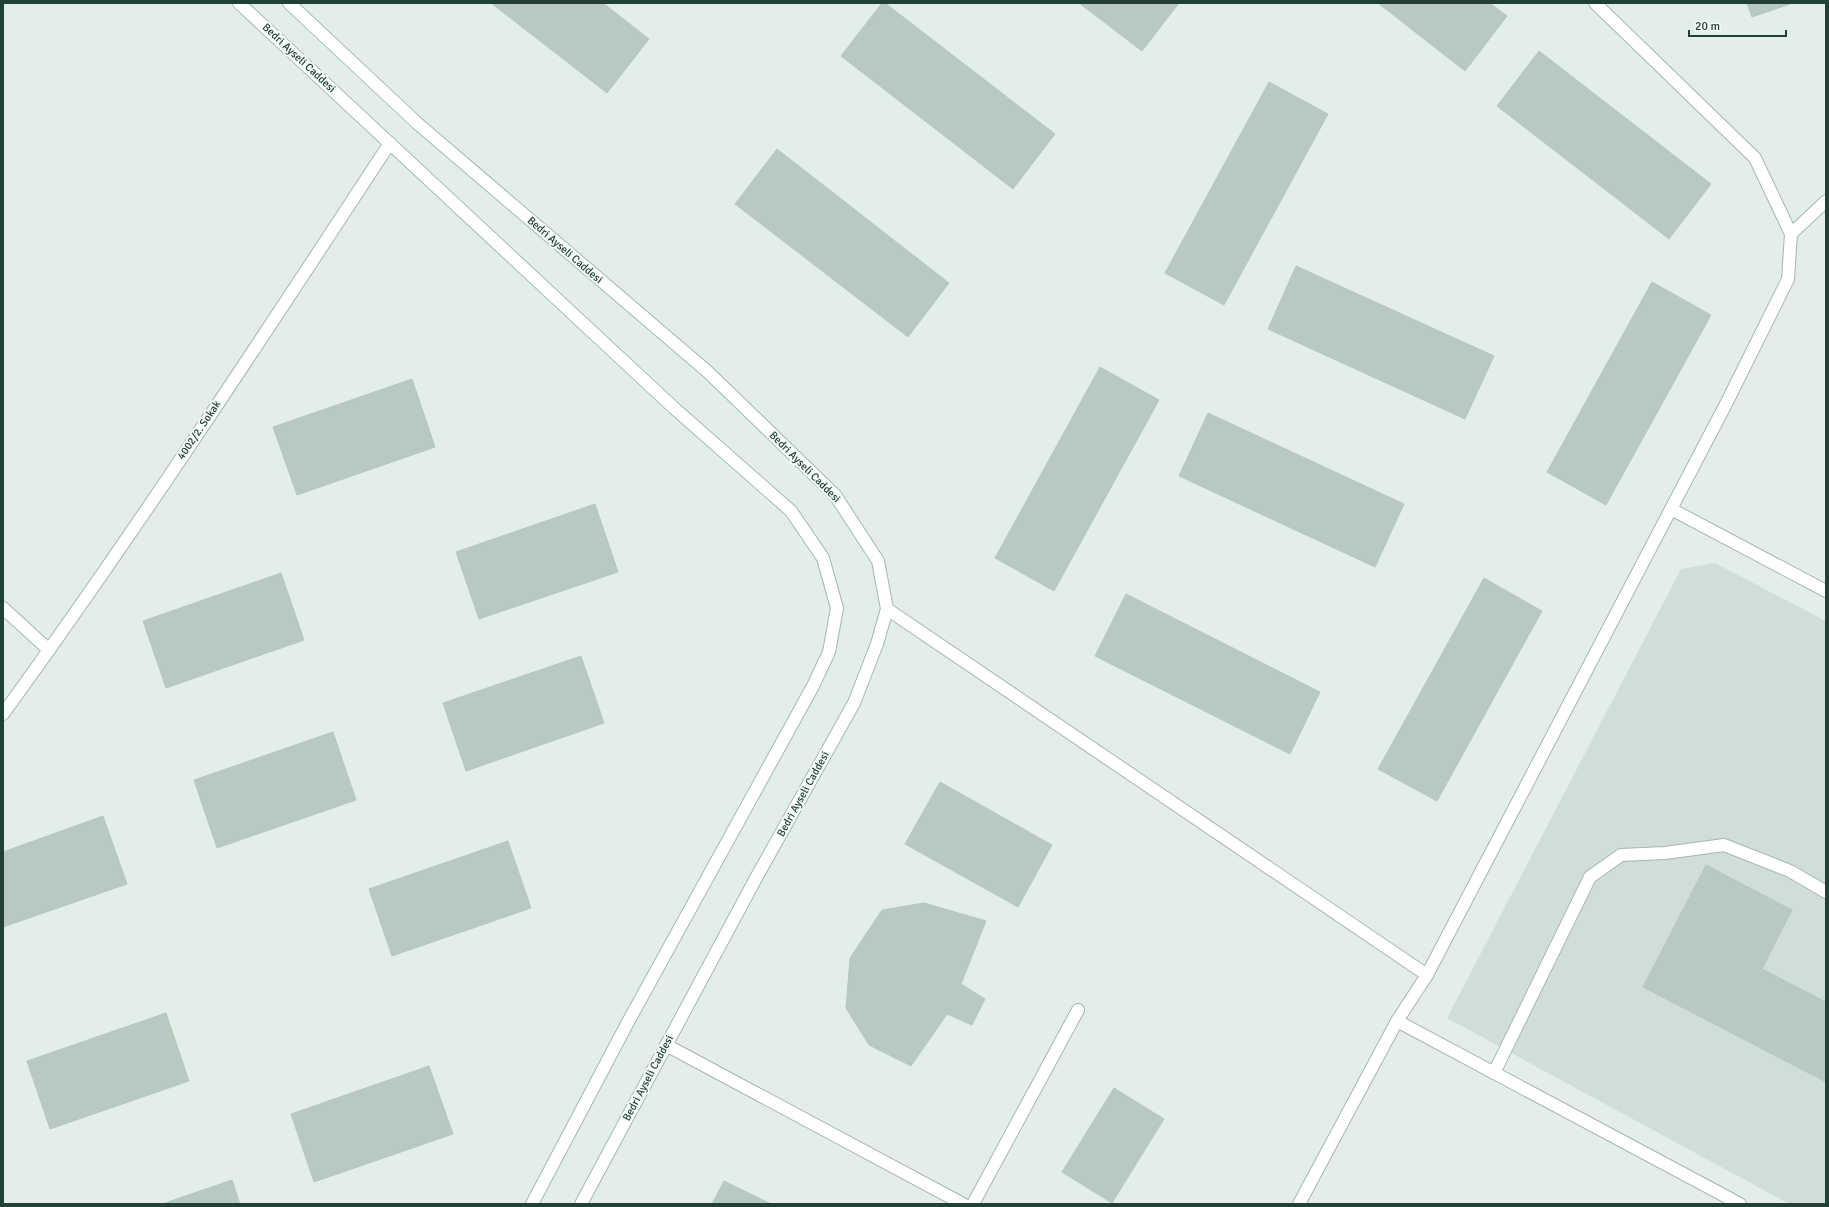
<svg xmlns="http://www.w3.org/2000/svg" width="1829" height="1207" viewBox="0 0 1829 1207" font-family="Signika,sans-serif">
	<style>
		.built { fill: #d1ded7 }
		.building { fill: #b8c9c1; stroke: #b5c8bf }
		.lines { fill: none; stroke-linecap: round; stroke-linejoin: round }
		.service-casing { stroke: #a5b6af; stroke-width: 14 }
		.minor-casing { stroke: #a5b6af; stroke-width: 14 }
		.secondary-casing { stroke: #a0bab0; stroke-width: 14 }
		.service { stroke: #fff; stroke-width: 12 }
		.minor { stroke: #fff; stroke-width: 12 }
		.secondary { stroke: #fff; stroke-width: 12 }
		.labels { text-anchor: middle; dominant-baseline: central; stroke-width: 4; stroke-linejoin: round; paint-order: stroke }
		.street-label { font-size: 11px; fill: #214036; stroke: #f4faf6 }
	</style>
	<rect width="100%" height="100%" fill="#e3eee8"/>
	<polygon class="built" points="1715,563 1826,621 1826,1204 1789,1204 1447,1018 1681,569"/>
	<g class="building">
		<polygon points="491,3 603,3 649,39 607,93"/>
		<polygon points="882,3 885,3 1055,134 1013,189 841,56"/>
		<polygon points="1079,3 1179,3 1142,51"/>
		<polygon points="1378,3 1490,3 1507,16 1465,71"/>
		<polygon points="1747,3 1793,3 1752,17"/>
		<polygon points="1539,51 1711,184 1669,239 1497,106"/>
		<polygon points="1269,82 1328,114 1224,305 1165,273"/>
		<polygon points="777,149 949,283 908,337 735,204"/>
		<polygon points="1296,266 1494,356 1465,419 1268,329"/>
		<polygon points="1652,282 1711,315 1606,505 1547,472"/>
		<polygon points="1100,367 1159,400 1054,591 995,558"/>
		<polygon points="412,379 435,447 297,495 273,427"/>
		<polygon points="1208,413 1404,504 1375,567 1179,476"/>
		<polygon points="595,504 618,572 479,619 456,552"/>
		<polygon points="281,573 304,640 166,688 143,621"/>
		<polygon points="1484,578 1542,611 1437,801 1378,769"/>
		<polygon points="1126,594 1320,692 1290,754 1095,656"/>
		<polygon points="581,656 604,723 466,771 443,703"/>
		<polygon points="333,732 356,800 217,848 194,780"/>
		<polygon points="940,782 1052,845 1018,907 905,844"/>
		<polygon points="103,816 127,884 3,927 3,852"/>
		<polygon points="508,841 531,908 392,956 369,889"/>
		<polygon points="1706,865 1792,910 1762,969 1826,1002 1826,1082 1643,987"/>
		<polygon points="924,903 986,921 961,984 985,999 972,1025 947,1014 911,1066 869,1045 846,1008 850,958 882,910"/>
		<polygon points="166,1013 189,1081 50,1129 27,1061"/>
		<polygon points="429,1066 453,1134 314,1182 291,1114"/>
		<polygon points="1114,1088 1164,1119 1112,1203 1062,1172"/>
		<polygon points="232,1180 240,1204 162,1204"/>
		<polygon points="724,1181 771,1204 712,1204"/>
	</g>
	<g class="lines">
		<defs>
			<g id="service">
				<polyline points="1494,1073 1590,877 1621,855 1665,853 1724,845 1790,871 1826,892"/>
				<polyline points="973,1204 1078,1010"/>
			</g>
			<g id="minor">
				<polyline points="1791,234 1826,201"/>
				<polyline points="1671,509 1826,591"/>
				<polyline points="3,608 49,650"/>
				<polyline points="887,609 1427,975"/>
				<path d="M3,714C138,528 264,335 390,143"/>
				<polyline points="1397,1021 1740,1204"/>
				<polyline points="666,1045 963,1204"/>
				<polyline points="1299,1204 1397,1021 1427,975 1727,402 1788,279 1791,234 1755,158 1595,3"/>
			</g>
			<g id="secondary">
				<polyline points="239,3 674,408 791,511 823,558 837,608 829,652 813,686 628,1022 532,1204"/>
				<polyline points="289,3 417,123 708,372 835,495 878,561 887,609 877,644 854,703 756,878 581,1204"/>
			</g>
		</defs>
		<use href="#service" class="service-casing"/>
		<use href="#minor" class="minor-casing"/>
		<use href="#secondary" class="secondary-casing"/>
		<use href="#service" class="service"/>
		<use href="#minor" class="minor"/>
		<use href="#secondary" class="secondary"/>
	</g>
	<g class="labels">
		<g class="street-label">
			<text transform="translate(299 58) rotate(43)">Bedri Ayseli Caddesi</text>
			<text transform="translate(565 250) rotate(41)">Bedri Ayseli Caddesi</text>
			<text transform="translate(199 430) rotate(-56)">4002/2. Sokak</text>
			<text transform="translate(805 467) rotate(45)">Bedri Ayseli Caddesi</text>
			<text transform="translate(803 794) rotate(-61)">Bedri Ayseli Caddesi</text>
			<text transform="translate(648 1078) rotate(-62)">Bedri Ayseli Caddesi</text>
		</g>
	</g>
	<rect width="1829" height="1207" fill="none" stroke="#214036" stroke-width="8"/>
	<path d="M1689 30v6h97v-6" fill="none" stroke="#214036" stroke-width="2"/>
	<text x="1695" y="30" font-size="12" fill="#214036" stroke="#f4faf6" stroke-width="3" paint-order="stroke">20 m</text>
</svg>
